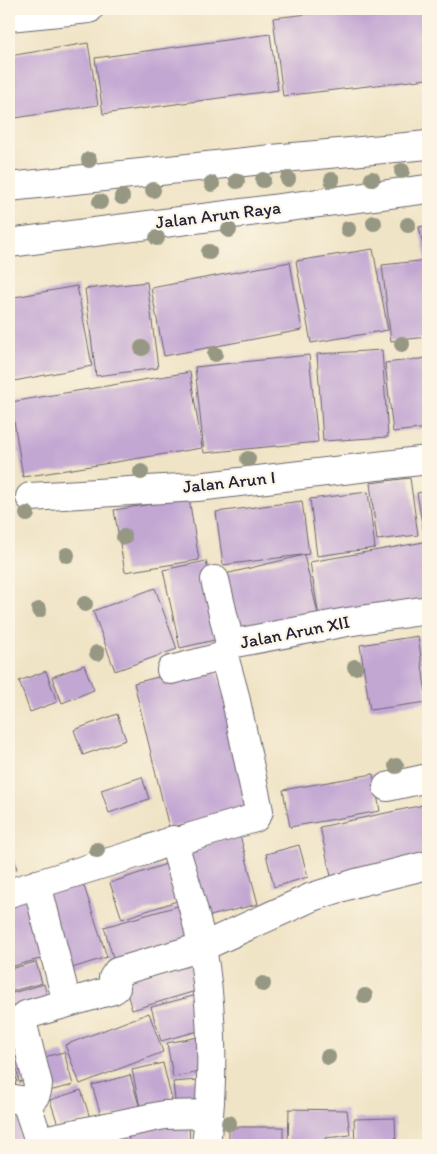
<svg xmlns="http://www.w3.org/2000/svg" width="437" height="1154" viewBox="0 0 437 1154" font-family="Itim,sans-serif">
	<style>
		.building { fill: #c3a7d3 }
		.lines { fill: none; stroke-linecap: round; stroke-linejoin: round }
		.street-casing { stroke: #6a666c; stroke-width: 30 }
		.street { stroke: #fff; stroke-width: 28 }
		.tree { fill: #979883 }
		.labels { text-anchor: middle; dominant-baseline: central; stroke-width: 4.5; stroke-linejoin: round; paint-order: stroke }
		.street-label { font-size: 18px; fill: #22223b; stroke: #fcf5e5 }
	</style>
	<rect width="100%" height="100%" fill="#fcf5e5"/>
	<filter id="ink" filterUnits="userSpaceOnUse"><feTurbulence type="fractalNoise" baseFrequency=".02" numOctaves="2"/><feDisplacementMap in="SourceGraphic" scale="10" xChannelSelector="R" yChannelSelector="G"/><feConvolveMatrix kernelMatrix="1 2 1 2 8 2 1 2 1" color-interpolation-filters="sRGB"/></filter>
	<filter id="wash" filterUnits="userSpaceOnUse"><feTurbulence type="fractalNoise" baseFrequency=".0096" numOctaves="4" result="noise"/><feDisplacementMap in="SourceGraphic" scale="20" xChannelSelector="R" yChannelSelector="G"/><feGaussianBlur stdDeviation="1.12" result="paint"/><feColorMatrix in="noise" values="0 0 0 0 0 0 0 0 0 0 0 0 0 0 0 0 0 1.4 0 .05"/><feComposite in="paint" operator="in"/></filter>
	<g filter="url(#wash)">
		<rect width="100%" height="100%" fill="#f0e4c6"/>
		<g id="blocks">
			<g class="building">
				<polygon points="353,9 428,9 428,79 283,96 273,18"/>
				<polygon points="270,34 278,90 103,114 95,58"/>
				<polygon points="88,43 98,105 9,119 9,56"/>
				<polygon points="428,225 428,259 426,259 419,227"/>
				<polygon points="373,249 388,330 311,343 296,261"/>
				<polygon points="428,260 428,337 391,341 382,265"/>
				<polygon points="290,262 302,330 164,356 151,288"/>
				<polygon points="147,282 158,368 96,376 85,289"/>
				<polygon points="77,286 92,366 9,382 9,298"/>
				<polygon points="382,350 388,437 323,441 317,354"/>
				<polygon points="309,355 318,442 204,453 195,367"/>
				<polygon points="428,358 428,428 393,432 385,363"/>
				<polygon points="190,372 202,448 23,477 11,402"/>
				<polygon points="410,478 418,535 377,540 370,483"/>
				<polygon points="428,491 428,547 426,547 417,493"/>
				<polygon points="368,492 375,548 317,556 310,499"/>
				<polygon points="189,498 199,560 125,572 114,510"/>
				<polygon points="302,501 309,554 223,565 216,512"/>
				<polygon points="424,542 428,567 428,598 319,617 310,562"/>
				<polygon points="304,555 318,614 232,636 217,576"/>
				<polygon points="206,561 223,638 180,648 163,570"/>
				<polygon points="155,588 177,649 115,671 93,611"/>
				<polygon points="418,636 427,702 370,710 360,645"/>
				<polygon points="215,663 251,808 169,828 134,683"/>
				<polygon points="84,665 94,690 62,703 52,677"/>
				<polygon points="46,671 57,702 30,712 19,681"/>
				<polygon points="117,714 126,740 83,755 74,730"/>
				<polygon points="373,774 380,811 290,827 283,790"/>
				<polygon points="142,777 149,799 109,813 101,790"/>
				<polygon points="428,804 428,855 331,876 320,827"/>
				<polygon points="240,835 258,904 202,918 184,849"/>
				<polygon points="9,843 17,869 9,871"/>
				<polygon points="299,845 308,877 274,887 266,854"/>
				<polygon points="169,863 180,900 122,919 110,883"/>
				<polygon points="83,883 107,957 66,970 43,896"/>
				<polygon points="35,896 52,956 9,967 9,903"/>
				<polygon points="185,904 197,945 116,968 104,927"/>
				<polygon points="190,960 199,990 132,1010 123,980"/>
				<polygon points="36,962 42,983 9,992 9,969"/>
				<polygon points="44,984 50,1007 9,1021 9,994"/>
				<polygon points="197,995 206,1029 161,1041 151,1007"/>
				<polygon points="149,1013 163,1052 80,1084 65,1045"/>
				<polygon points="9,1031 13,1044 9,1046"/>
				<polygon points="204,1036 210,1070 173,1077 167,1043"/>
				<polygon points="25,1051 29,1080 19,1082 14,1053"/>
				<polygon points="64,1052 73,1085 41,1093 32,1060"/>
				<polygon points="10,1054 17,1082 9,1083 9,1055"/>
				<polygon points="163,1063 173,1105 141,1112 132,1070"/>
				<polygon points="130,1075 140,1108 102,1119 92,1085"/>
				<polygon points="198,1080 200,1107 176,1109 173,1082"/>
				<polygon points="81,1090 90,1118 59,1128 50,1100"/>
				<polygon points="24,1105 33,1145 10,1145 9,1139 9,1108"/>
				<polygon points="289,1109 347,1110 350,1135 326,1138 325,1145 288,1145"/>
				<polygon points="395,1118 396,1145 355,1145 354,1119"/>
				<polygon points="189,1122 190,1145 129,1145 128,1125"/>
				<rect x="229" y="1127" width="54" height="18"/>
				<polygon points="116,1131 119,1145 50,1145"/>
				<polygon points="351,1140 351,1145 331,1145 331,1141"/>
			</g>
		</g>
	</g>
	<g filter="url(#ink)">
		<use href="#blocks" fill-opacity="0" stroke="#6a666c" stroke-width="1"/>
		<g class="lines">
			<defs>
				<g id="street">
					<polyline points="9,17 89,9"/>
					<polyline points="9,187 272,159 428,145"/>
					<polyline points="9,243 428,189"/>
					<polyline points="30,497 197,487 428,460"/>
					<polyline points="215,580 230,644"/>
					<polyline points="224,656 230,644 347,622 428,610"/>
					<polyline points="171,670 224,656"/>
					<polyline points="387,787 428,778"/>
					<polyline points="188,838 255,818 259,811 235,696 224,656"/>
					<polyline points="37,884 67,1003"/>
					<path d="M9,893L142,852L173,840C183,875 196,911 202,947C213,1012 214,1080 206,1145"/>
					<path d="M9,1098C24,1101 37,1105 38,1084L22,1021L26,1015L113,990L116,988L113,978L117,972L202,947L312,897L356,883L428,865"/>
					<polyline points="26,1102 39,1141 164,1115 209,1114"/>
				</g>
			</defs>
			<use href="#street" class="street-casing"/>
			<use href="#street" class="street"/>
		</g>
		<g class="tree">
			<circle cx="89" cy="160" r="8"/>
			<circle cx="402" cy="171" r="8"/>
			<circle cx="288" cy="179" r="8"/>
			<circle cx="372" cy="179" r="8"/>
			<circle cx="263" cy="180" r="8"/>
			<circle cx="332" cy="180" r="8"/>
			<circle cx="237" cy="181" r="8"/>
			<circle cx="212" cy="184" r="8"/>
			<circle cx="153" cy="190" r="8"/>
			<circle cx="122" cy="197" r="8"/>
			<circle cx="100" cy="202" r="8"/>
			<circle cx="374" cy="223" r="8"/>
			<circle cx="408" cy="225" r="8"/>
			<circle cx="348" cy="229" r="8"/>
			<circle cx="229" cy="230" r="8"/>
			<circle cx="157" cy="238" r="8"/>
			<circle cx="209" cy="252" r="8"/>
			<circle cx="402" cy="344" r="8"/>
			<circle cx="142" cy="348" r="8"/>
			<circle cx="215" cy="354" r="8"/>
			<circle cx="248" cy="459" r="8"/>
			<circle cx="141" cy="472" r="8"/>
			<circle cx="27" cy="514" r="8"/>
			<circle cx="124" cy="537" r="8"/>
			<circle cx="67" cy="555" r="8"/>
			<circle cx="85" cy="604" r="8"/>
			<circle cx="39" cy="610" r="8"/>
			<circle cx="97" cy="653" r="8"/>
			<circle cx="355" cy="667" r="8"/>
			<circle cx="396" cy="766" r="8"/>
			<circle cx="97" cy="850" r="8"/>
			<circle cx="263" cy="984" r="8"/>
			<circle cx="365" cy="996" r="8"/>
			<circle cx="328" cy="1057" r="8"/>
			<circle cx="229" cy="1123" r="8"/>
		</g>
	</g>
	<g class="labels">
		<g class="street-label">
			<text transform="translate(218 215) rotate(-7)">Jalan Arun Raya</text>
			<text transform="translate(229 482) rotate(-6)">Jalan Arun I</text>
			<text transform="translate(295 632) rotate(-11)">Jalan Arun XII</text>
		</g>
	</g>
	<rect width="437" height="1154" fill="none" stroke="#fcf5e5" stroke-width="30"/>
</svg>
